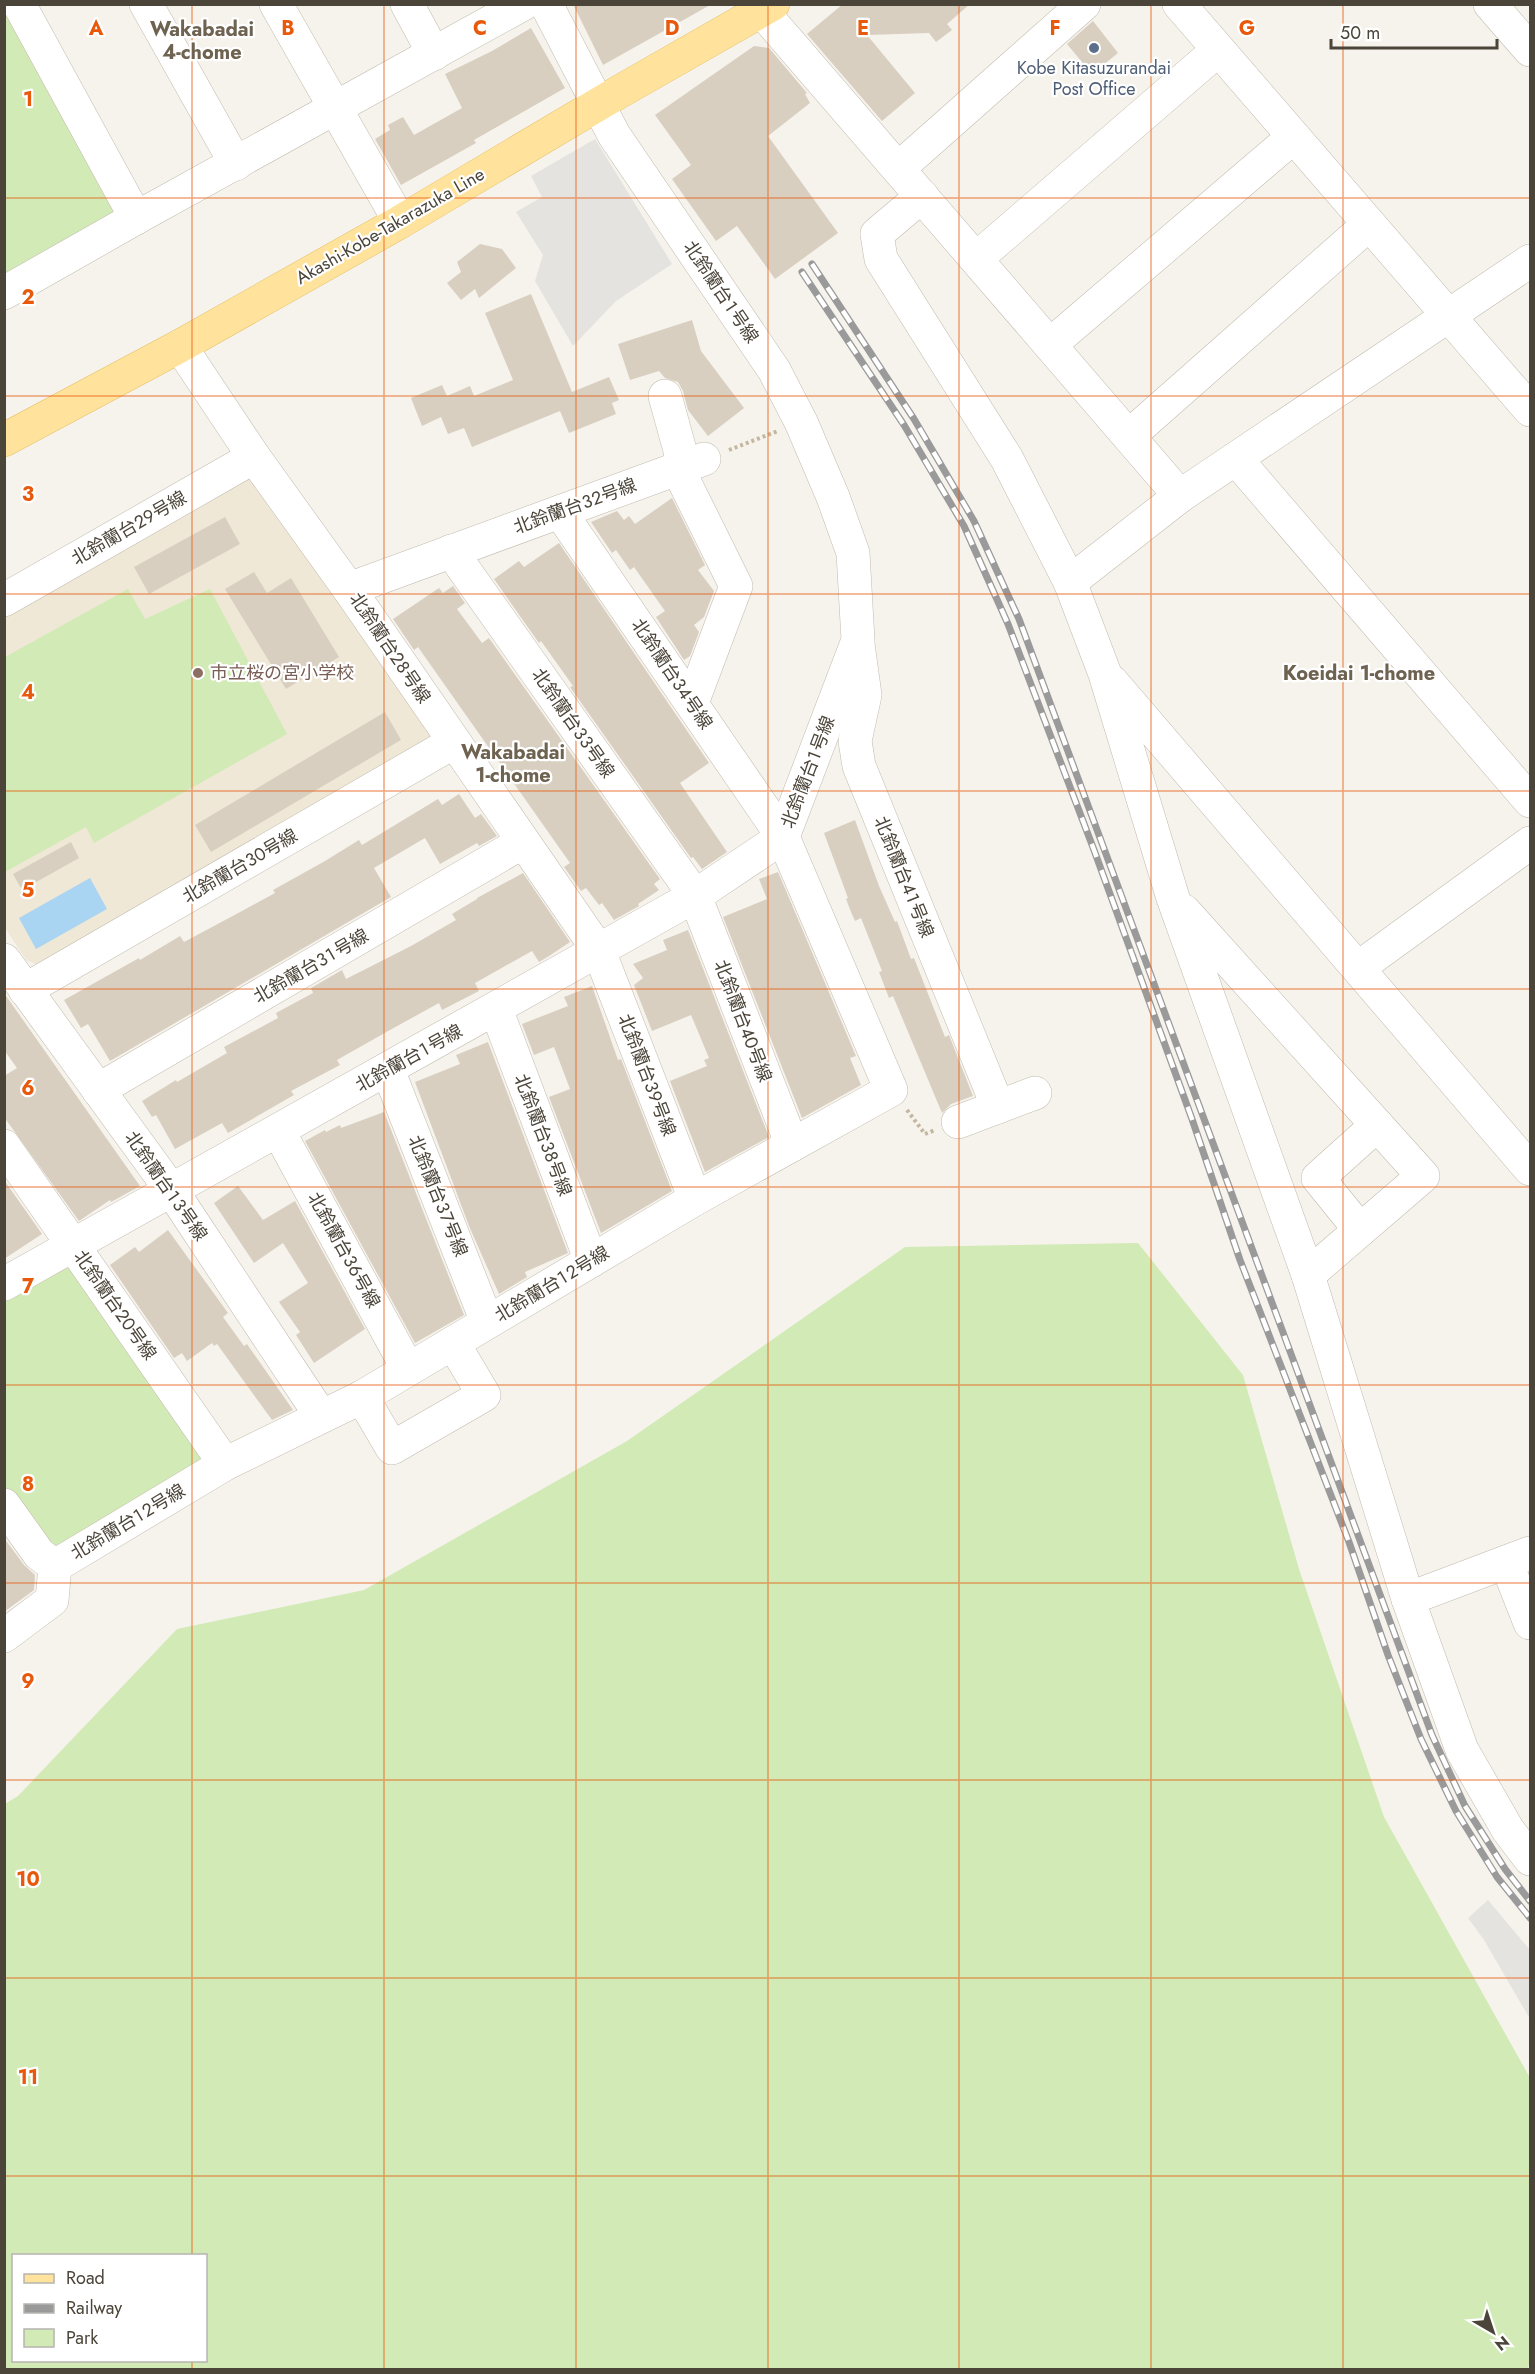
<svg xmlns="http://www.w3.org/2000/svg" width="1535" height="2374" viewBox="0 0 1535 2374" font-family="Jost,'Noto Sans JP',sans-serif">
	<style>
		.education { fill: #efe8d6 }
		.green { fill: #d2eab5; fill-rule: evenodd }
		.parking { fill: #e5e3e0 }
		.water { fill: #a9d4f2 }
		.building { fill: #d8cfc1 }
		.lines { fill: none; stroke-linecap: round; stroke-linejoin: round }
		.minor-casing { stroke: #c2bbae; stroke-width: 34 }
		.major-casing { stroke: #e6c16a; stroke-width: 34 }
		.path { stroke: #c4b79f; stroke-width: 4; stroke-dasharray: 3 3; stroke-linecap: butt }
		.minor { stroke: #fff; stroke-width: 33 }
		.major { stroke: #ffe39c; stroke-width: 33 }
		.rail-casing { stroke: #9a9a9a; stroke-width: 7 }
		.rail { stroke: #fff; stroke-width: 4.5; stroke-dasharray: 14; stroke-linecap: butt }
		.grid { fill: none; stroke: #e8590c; stroke-width: 1.5; stroke-opacity: 0.55 }
		.service-dot { fill: #5c6f8a; stroke: #fff; stroke-width: 2 }
		.education-dot { fill: #8d6e63; stroke: #fff; stroke-width: 2 }
		.labels { text-anchor: middle; dominant-baseline: central; stroke-width: 4.5; stroke-linejoin: round; paint-order: stroke }
		.service-label { font-size: 18px; fill: #4e5e75; stroke: #fff }
		.street-label { font-size: 18px; fill: #4b4439; stroke: #fff }
		.education-label { font-size: 18px; fill: #785e54; stroke: #fff; text-anchor: start }
		.neighbourhood-label { font-size: 20px; font-weight: bold; fill: #6e6250; stroke: #fff }
		.grid-label { font-size: 20px; text-anchor: middle; font-weight: bold; fill: #e8590c; stroke: #fff; stroke-width: 4.5; stroke-linejoin: round; paint-order: stroke }
	</style>
	<rect width="100%" height="100%" fill="#f6f3ec"/>
	<polygon class="education" points="244,477 257,479 433,732 426,747 43,967 26,960 5,928 4,613"/>
	<g class="green">
		<polygon points="5,9 119,215 5,284"/>
		<polygon points="128,589 145,619 210,589 287,734 94,843 86,827 5,872 5,657"/>
		<path d="M1138,1243L1243,1375L1299,1569L1384,1817L1530,2078V2359L1528,2369H5V1804L18,1796L177,1629L364,1590L627,1441L905,1247ZM14,2256H206V2360H14Z"/>
		<polygon points="68,1265 205,1463 56,1550 5,1491 4,1301"/>
	</g>
	<g class="parking">
		<polygon points="595,139 672,264 616,301 573,346 535,281 543,255 516,212 542,197 531,176"/>
		<polygon points="1488,1900 1530,1950 1530,2019 1484,1940 1468,1918"/>
	</g>
	<polygon class="water" points="90,878 107,909 36,949 19,918"/>
	<g class="building">
		<polygon points="573,4 712,4 603,65"/>
		<polygon points="843,4 970,4 947,24 952,30 936,42 929,33 867,35 915,93 882,121 807,34"/>
		<polygon points="1093,21 1118,53 1092,74 1067,44"/>
		<polygon points="531,28 565,88 474,140 476,143 401,185 375,139 390,130 388,125 403,117 414,135 462,108 445,74 492,51"/>
		<polygon points="754,46 769,48 807,93 805,94 810,103 768,136 838,233 775,279 737,226 716,241 672,179 691,165 655,115"/>
		<polygon points="480,244 502,249 516,268 479,298 475,289 461,300 447,283 461,272 457,262"/>
		<polygon points="531,294 572,392 609,377 619,400 612,403 616,414 569,433 560,411 472,447 464,428 448,434 441,417 422,426 411,398 442,385 447,396 470,386 474,396 513,380 485,313"/>
		<polygon points="692,320 701,351 744,408 708,436 688,410 683,391 678,382 665,378 659,371 630,380 618,344"/>
		<polygon points="672,498 705,565 698,570 714,591 704,617 694,625 699,632 690,656 684,660 656,617 665,611 634,567 630,570 616,550 612,553 591,522 617,511 624,520 629,516 635,524"/>
		<polygon points="225,517 240,544 149,594 134,567"/>
		<polygon points="559,543 709,763 680,783 727,852 702,869 693,857 691,858 570,687 573,686 541,641 539,643 494,579 519,561 524,567"/>
		<polygon points="254,572 267,593 291,578 339,657 286,689 225,589"/>
		<polygon points="453,586 465,603 457,609 482,643 489,638 660,879 654,884 659,890 638,904 639,906 614,920 602,903 599,905 586,888 581,891 564,867 570,863 418,647 414,650 393,619 439,588 443,593"/>
		<polygon points="385,712 401,740 211,852 195,825"/>
		<polygon points="459,794 475,818 481,814 497,836 479,846 477,843 440,864 425,838 374,868 391,897 110,1061 88,1024 81,1028 64,1000 139,958 140,960 180,936 184,942 242,911 275,893 273,890 325,861 359,840 362,845 438,799 442,805"/>
		<polygon points="855,820 879,886 895,922 897,921 911,959 914,958 945,1037 949,1035 973,1096 951,1104 942,1113 893,996 889,998 879,972 882,971 861,918 855,921 851,912 846,899 848,898 824,833"/>
		<polygon points="71,842 79,858 22,890 13,874"/>
		<polygon points="778,872 856,1056 850,1058 861,1085 802,1118 723,917 767,899 759,879"/>
		<polygon points="523,873 570,942 549,956 539,962 532,951 475,983 479,991 442,1010 439,1003 390,1030 337,1060 340,1065 291,1091 294,1095 228,1133 222,1123 175,1149 156,1115 152,1117 142,1101 176,1080 177,1082 227,1053 224,1047 278,1018 276,1013 313,993 311,988 342,970 346,979 411,946 456,920 452,914 477,899 477,898"/>
		<polygon points="688,930 769,1137 705,1172 670,1081 707,1066 704,1060 709,1058 691,1015 652,1031 634,985 643,978 633,964 667,950 663,940"/>
		<polygon points="592,986 618,1060 621,1059 672,1191 601,1233 549,1097 570,1089 554,1047 534,1055 522,1024 568,1006 564,997"/>
		<polygon points="4,993 140,1186 111,1202 110,1200 79,1221 4,1117 4,1076 17,1068 4,1050"/>
		<polygon points="488,1042 568,1253 525,1272 527,1277 499,1294 469,1226 415,1082 460,1064 456,1055"/>
		<polygon points="384,1112 464,1315 415,1343 305,1141 325,1130 326,1132 340,1125 341,1128"/>
		<polygon points="4,1180 42,1234 4,1259"/>
		<polygon points="238,1186 263,1220 295,1201 365,1329 314,1363 296,1335 300,1332 279,1302 308,1283 283,1243 254,1263 214,1203"/>
		<polygon points="168,1230 228,1313 223,1317 244,1346 247,1344 293,1410 272,1420 217,1344 214,1346 212,1343 187,1361 182,1353 174,1358 110,1265 135,1247 139,1252"/>
		<polygon points="4,1538 24,1565 35,1575 34,1590 4,1612"/>
	</g>
	<g class="lines">
		<defs>
			<g id="minor">
				<polyline points="19,4 136,218"/>
				<polyline points="146,4 236,164"/>
				<polyline points="276,4 400,222"/>
				<polyline points="407,4 434,54"/>
				<polyline points="1179,4 1530,410"/>
				<polyline points="1490,4 1530,50"/>
				<polyline points="761,10 1180,496"/>
				<polyline points="899,168 1084,4"/>
				<polyline points="922,196 877,234 881,259 1007,459 1070,582 1105,674 1173,898 1308,1275 1408,1599 1462,1750 1508,1830 1530,1859"/>
				<polyline points="977,258 1218,50"/>
				<polyline points="4,293 136,218 523,4"/>
				<polyline points="1051,344 1292,138"/>
				<polyline points="180,346 254,457 349,589 599,951 695,1199"/>
				<polyline points="665,396 681,454 678,469 736,586 692,703"/>
				<polyline points="1129,436 1368,225"/>
				<polyline points="1236,459 1530,801"/>
				<polyline points="451,551 695,896 792,1145"/>
				<polyline points="1070,582 1180,496 1530,261"/>
				<polyline points="349,589 704,459"/>
				<polyline points="4,600 254,457"/>
				<polyline points="858,644 865,695 855,741 859,766 998,1107"/>
				<polyline points="1112,682 1530,1169"/>
				<polyline points="1184,911 1423,1176 1308,1275"/>
				<polyline points="4,960 172,1191 321,1416"/>
				<polyline points="1358,968 1530,843"/>
				<polyline points="25,990 454,742"/>
				<polyline points="496,1009 591,1261"/>
				<polyline points="388,1070 487,1322"/>
				<polyline points="98,1090 523,842"/>
				<polyline points="958,1122 1035,1093"/>
				<polyline points="279,1132 408,1369"/>
				<polyline points="4,1146 225,1464"/>
				<polyline points="1360,1230 1318,1178 1377,1125"/>
				<polyline points="4,1284 695,896 783,837 858,640 853,553 833,497 801,422 774,370 614,135 546,4"/>
				<polyline points="362,1397 392,1448 484,1395 453,1343"/>
				<polyline points="4,1505 39,1554 55,1566"/>
				<polyline points="1506,1562 1530,1623"/>
				<polyline points="1408,1599 1530,1553"/>
				<polyline points="4,1636 52,1600 55,1566 225,1464 362,1397 695,1199 891,1090 783,837 560,512"/>
			</g>
			<polyline id="major" points="4,440 180,346 400,222 619,92 773,4"/>
		</defs>
		<use href="#minor" class="minor-casing"/>
		<use href="#major" class="major-casing"/>
		<g class="path">
			<polyline points="729,450 778,431"/>
			<polyline points="907,1110 925,1134 935,1130"/>
		</g>
		<use href="#minor" class="minor"/>
		<use href="#major" class="major"/>
		<defs>
			<g id="rail">
				<polyline points="812,264 914,419 974,521 1019,619 1432,1735 1465,1806 1505,1869 1530,1901"/>
				<polyline points="802,272 904,425 964,526 1008,624 1094,850 1192,1119 1240,1260 1349,1542 1388,1655 1421,1739 1456,1811 1497,1877 1530,1918"/>
			</g>
		</defs>
		<use href="#rail" class="rail-casing"/>
		<use href="#rail" class="rail"/>
	</g>
	<path class="grid" d="M192,4V2256M384,4V2370M576,4V2370M768,4V2370M959,4V2370M1151,4V2370M1343,4V2370M4,198H1530M4,396H1530M4,594H1530M4,791H1530M4,989H1530M4,1187H1530M4,1385H1530M4,1583H1530M4,1780H1530M4,1978H1530M4,2176H1530M192,2360V2370"/>
	<circle class="service-dot" cx="1094" cy="48" r="6"/>
	<circle class="education-dot" cx="198" cy="673" r="6"/>
	<g class="labels">
		<g class="service-label">
			<text x="1094" y="68">Kobe Kitasuzurandai<tspan x="1094" dy="21">Post Office</tspan></text>
		</g>
		<g class="street-label">
			<text transform="translate(390 226) rotate(-30)">Akashi-Kobe-Takarazuka Line</text>
			<text transform="translate(721 292) rotate(56)">北鈴蘭台１号線</text>
			<text transform="translate(575 506) rotate(-20)">北鈴蘭台３２号線</text>
			<text transform="translate(129 528) rotate(-30)">北鈴蘭台２９号線</text>
			<text transform="translate(390 648) rotate(56)">北鈴蘭台２８号線</text>
			<text transform="translate(672 674) rotate(56)">北鈴蘭台３４号線</text>
			<text transform="translate(573 723) rotate(55)">北鈴蘭台３３号線</text>
			<text transform="translate(808 772) rotate(-69)">北鈴蘭台１号線</text>
			<text transform="translate(240 866) rotate(-30)">北鈴蘭台３０号線</text>
			<text transform="translate(904 877) rotate(68)">北鈴蘭台４１号線</text>
			<text transform="translate(311 966) rotate(-30)">北鈴蘭台３１号線</text>
			<text transform="translate(743 1021) rotate(69)">北鈴蘭台４０号線</text>
			<text transform="translate(409 1058) rotate(-29)">北鈴蘭台１号線</text>
			<text transform="translate(647 1075) rotate(69)">北鈴蘭台３９号線</text>
			<text transform="translate(543 1135) rotate(69)">北鈴蘭台３８号線</text>
			<text transform="translate(166 1186) rotate(55)">北鈴蘭台１３号線</text>
			<text transform="translate(438 1196) rotate(68)">北鈴蘭台３７号線</text>
			<text transform="translate(344 1250) rotate(61)">北鈴蘭台３６号線</text>
			<text transform="translate(552 1284) rotate(-31)">北鈴蘭台１２号線</text>
			<text transform="translate(115 1305) rotate(55)">北鈴蘭台２０号線</text>
			<text transform="translate(128 1522) rotate(-31)">北鈴蘭台１２号線</text>
		</g>
		<g class="education-label">
			<text x="210" y="673">市立桜の宮小学校</text>
		</g>
		<g class="neighbourhood-label">
			<text x="202" y="29">Wakabadai<tspan x="202" dy="23">4-chome</tspan></text>
			<text x="1359" y="673">Koeidai 1-chome</text>
			<text x="513" y="752">Wakabadai<tspan x="513" dy="23">1-chome</tspan></text>
		</g>
	</g>
	<g class="grid-label">
		<text x="96" y="35">A</text>
		<text x="288" y="35">B</text>
		<text x="480" y="35">C</text>
		<text x="672" y="35">D</text>
		<text x="863" y="35">E</text>
		<text x="1055" y="35">F</text>
		<text x="1247" y="35">G</text>
		<text x="28" y="106">1</text>
		<text x="28" y="304">2</text>
		<text x="28" y="501">3</text>
		<text x="28" y="699">4</text>
		<text x="28" y="897">5</text>
		<text x="28" y="1095">6</text>
		<text x="28" y="1293">7</text>
		<text x="28" y="1491">8</text>
		<text x="28" y="1688">9</text>
		<text x="28" y="1886">10</text>
		<text x="28" y="2084">11</text>
	</g>
	<rect width="1535" height="2374" fill="none" stroke="#4b4439" stroke-width="12"/>
	<rect x="12" y="2254" width="195" height="108" fill="#ffffff" stroke="#b7b4b0" stroke-width="1.5"/>
	<rect x="24" y="2274" width="30" height="9" fill="#ffe39c" stroke="#b7b4b0" stroke-width="1.5"/>
	<text x="66" y="2284" font-size="18" fill="#4b4439">Road</text>
	<rect x="24" y="2304" width="30" height="9" fill="#9a9a9a" stroke="#b7b4b0" stroke-width="1.5"/>
	<text x="66" y="2314" font-size="18" fill="#4b4439">Railway</text>
	<rect x="24" y="2329" width="30" height="18" fill="#d2eab5" stroke="#b7b4b0" stroke-width="1.5"/>
	<text x="66" y="2344" font-size="18" fill="#4b4439">Park</text>
	<g transform="translate(1493 2332) rotate(141)" stroke="#ffffff" stroke-width="4.5" paint-order="stroke">
	<path d="M0-4.5L10 22L0 15L-10 22Z" fill="#4b4439"/>
	<text y="-9" font-size="16" font-weight="bold" text-anchor="middle" fill="#4b4439">N</text>
	</g>
	<path d="M1331 39v9h166v-9" fill="none" stroke="#4b4439" stroke-width="3"/>
	<text x="1340" y="39" font-size="18" fill="#4b4439" stroke="#ffffff" stroke-width="4.5" paint-order="stroke">50 m</text>
</svg>
